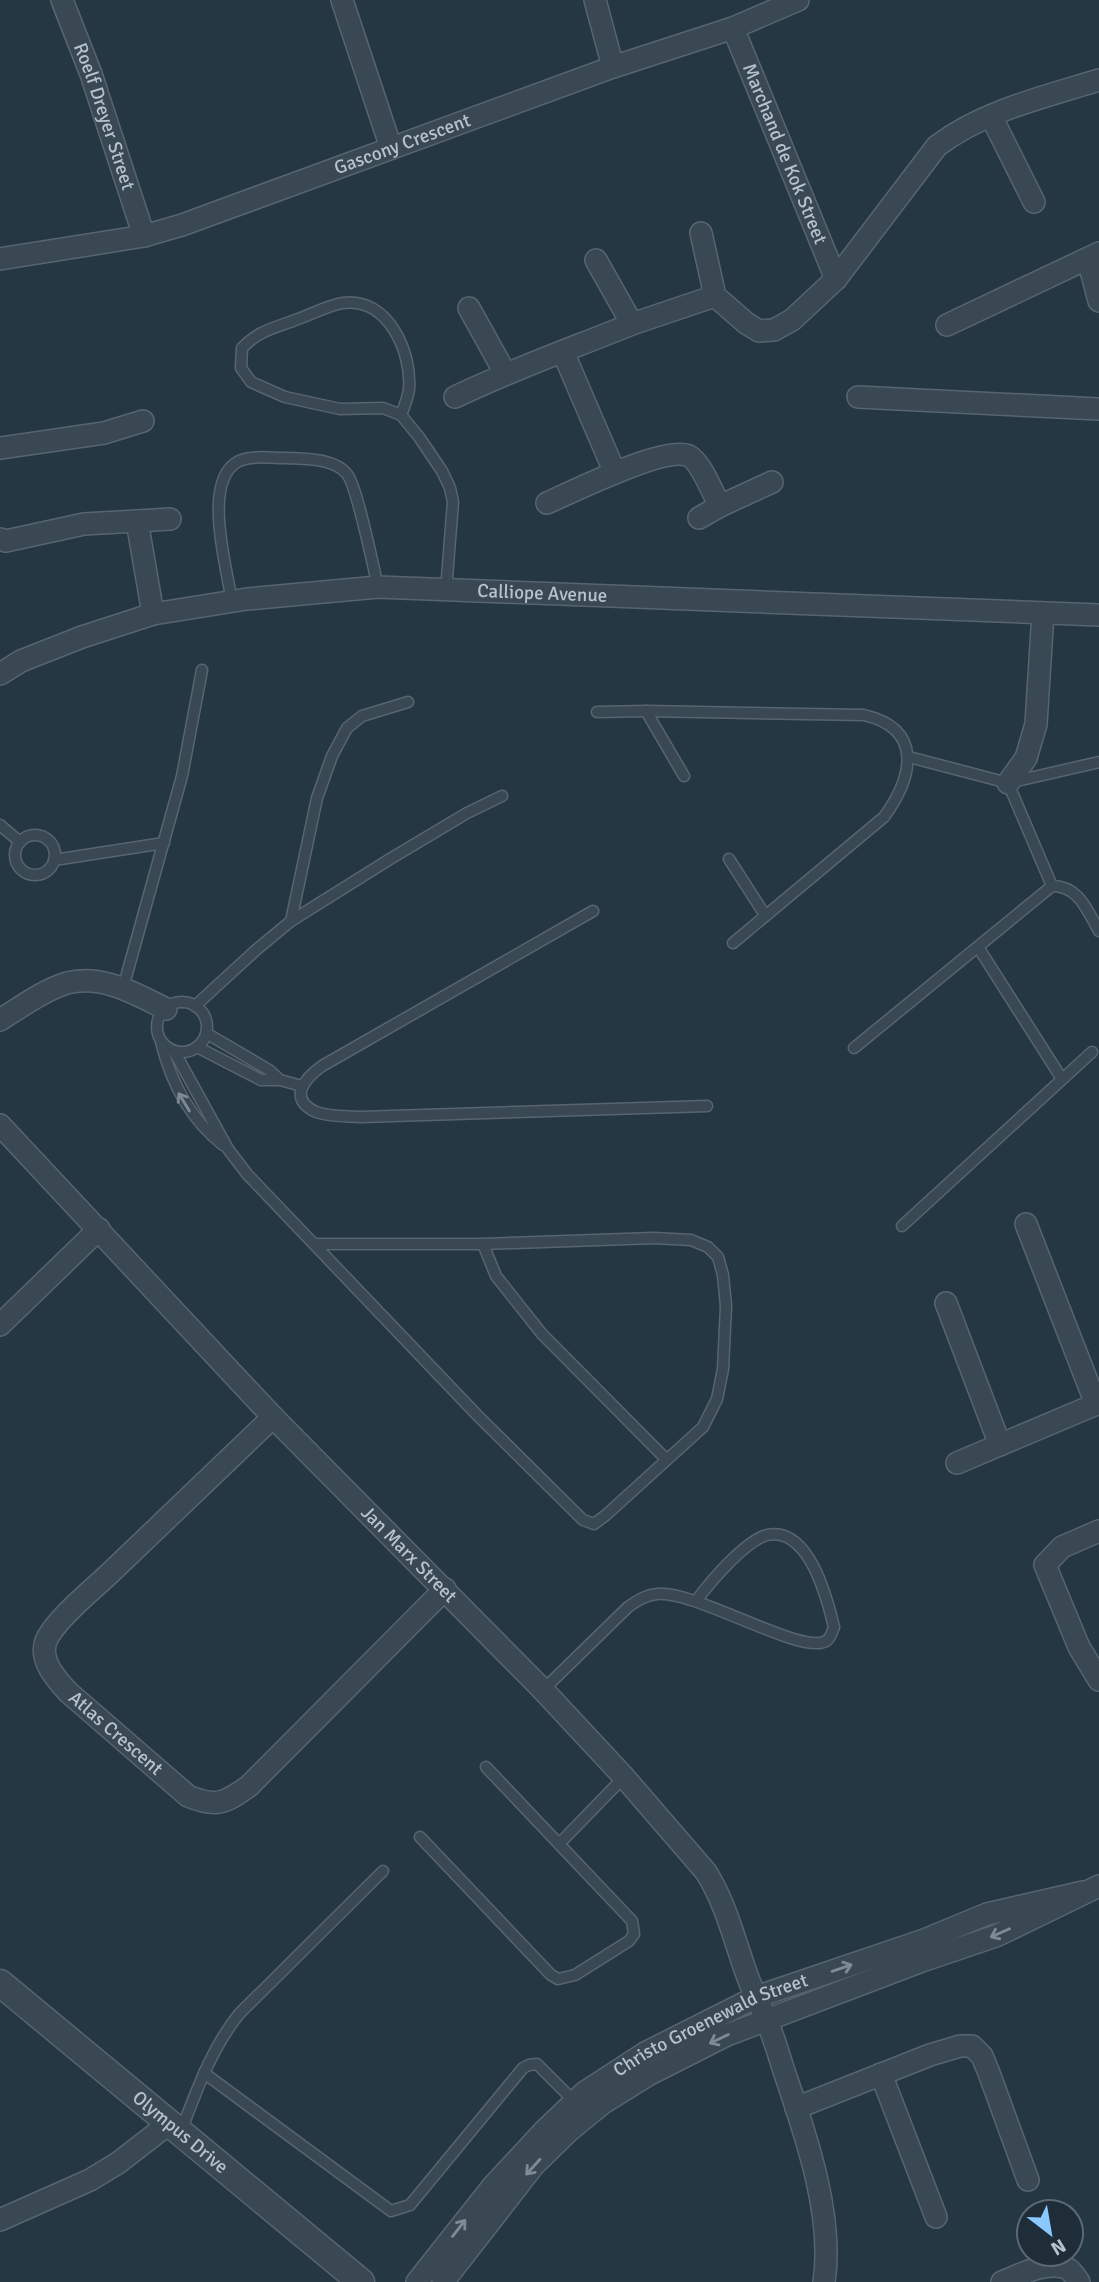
<svg xmlns="http://www.w3.org/2000/svg" width="1099" height="2282" viewBox="0 0 1099 2282" font-family="Signika,sans-serif">
	<style>
		.lines { fill: none; stroke-linecap: round; stroke-linejoin: round }
		.service-casing { stroke: #576570; stroke-width: 13 }
		.minor-casing { stroke: #576570; stroke-width: 24 }
		.tertiary-casing { stroke: #576570; stroke-width: 29 }
		.service { stroke: #394853; stroke-width: 10 }
		.minor { stroke: #394853; stroke-width: 21 }
		.tertiary { stroke: #394853; stroke-width: 26 }
		.oneway { stroke: #7e8b96 }
		.labels { text-anchor: middle; dominant-baseline: central; stroke-width: 5; stroke-linejoin: round; paint-order: stroke }
		.street-label { font-size: 19px; fill: #b6c2cd; stroke: #1e2d38 }
	</style>
	<rect width="100%" height="100%" fill="#253743"/>
	<g class="lines">
		<defs>
			<g id="service">
				<path d="M401,415C404,407 408,398 409,389C412,352 388,297 343,303C329,305 312,314 298,319C275,328 259,330 242,348L241,368L251,382L285,397L340,409L383,408L401,415L419,437L442,471L450,488L453,502L446,590"/>
				<path d="M232,602C227,568 201,480 239,461C253,455 272,458 287,458C305,459 334,458 347,474C357,486 373,566 378,587"/>
				<polyline points="646,711 684,776"/>
				<path d="M597,712L646,711L864,715C924,729 913,777 884,817L733,943"/>
				<polyline points="909,757 1008,783 1099,762"/>
				<polyline points="1008,783 1052,886"/>
				<polyline points="0,825 20,842"/>
				<circle cx="35" cy="855" r="20"/>
				<polyline points="729,859 765,915"/>
				<polyline points="54,860 164,843"/>
				<path d="M593,911L322,1066C305,1078 287,1099 316,1112C330,1117 346,1116 361,1117L707,1106"/>
				<polyline points="291,921 317,798 332,756 347,728 362,716 408,702"/>
				<polyline points="978,947 1062,1079"/>
				<polyline points="123,988 182,776 202,670"/>
				<circle cx="182" cy="1027" r="25"/>
				<polyline points="195,1006 256,950 291,921 390,859 467,813 502,796"/>
				<polyline points="206,1033 269,1070 280,1080"/>
				<path d="M161,1042C171,1083 189,1118 223,1145"/>
				<polyline points="197,1047 261,1080 280,1080 302,1086"/>
				<path d="M854,1048L1052,886C1079,886 1087,910 1099,931"/>
				<polyline points="174,1051 228,1149 247,1174 478,1416 583,1520 594,1524 606,1515 703,1427 717,1399 723,1369 726,1306 723,1275 718,1257 708,1247 691,1240 654,1238 483,1244 316,1244"/>
				<polyline points="902,1226 1092,1052"/>
				<polyline points="483,1244 496,1276 542,1334 666,1459"/>
				<path d="M543,1690L628,1607C638,1600 646,1595 657,1594C696,1590 802,1656 826,1641C831,1638 832,1632 834,1627C827,1598 809,1526 767,1535C745,1541 710,1582 696,1601"/>
				<polyline points="420,1837 551,1975 558,1979 575,1975 629,1941 634,1934 632,1921 486,1767"/>
				<polyline points="559,1844 624,1777"/>
				<polyline points="204,2073 391,2211 410,2205 523,2068 529,2065 537,2064 575,2102"/>
				<path d="M181,2131C197,2090 211,2049 239,2014L383,1871"/>
			</g>
			<g id="minor">
				<path id="s1" d="M62,0L91,74L144,236"/>
				<polyline points="342,0 391,148"/>
				<polyline points="595,0 613,67"/>
				<path id="s2" d="M733,28L836,279"/>
				<polyline points="991,116 1034,202"/>
				<path d="M701,233L715,296L746,323L759,331L774,330L792,320L836,279L937,146C983,111 1044,97 1099,80"/>
				<path id="s3" d="M0,259L144,236L182,225L613,67L733,28L798,0"/>
				<polyline points="1088,259 1099,301"/>
				<polyline points="596,260 632,324 715,296"/>
				<polyline points="469,308 505,373"/>
				<polyline points="947,325 1099,253"/>
				<polyline points="563,352 615,473"/>
				<path d="M455,397C513,369 573,348 632,324"/>
				<polyline points="858,397 1099,409"/>
				<polyline points="0,448 104,433 143,421"/>
				<path d="M547,503C572,492 666,445 689,456C701,462 713,494 720,506L772,482"/>
				<polyline points="699,518 720,506"/>
				<polyline points="0,539 6,541 84,524 137,521"/>
				<polyline points="153,614 137,521 170,519"/>
				<path id="s4" d="M0,674L21,661L82,637L153,614L247,599L378,587L1099,615"/>
				<polyline points="1008,783 1026,758 1036,724 1043,613"/>
				<path d="M0,1020C21,1007 44,990 67,983C102,974 136,994 166,1009"/>
				<path id="s5" d="M0,1125L273,1417L543,1690L624,1777L706,1872C726,1904 734,1939 747,1975C752,1990 760,2004 766,2019C774,2037 779,2056 785,2074C806,2136 834,2216 824,2282"/>
				<polyline points="1026,1224 1096,1404"/>
				<polyline points="946,1303 1000,1445"/>
				<polyline points="0,1325 99,1229"/>
				<path id="s6" d="M273,1417C218,1469 163,1522 108,1575C92,1590 54,1621 46,1641C39,1660 56,1679 68,1692L188,1796C217,1808 225,1803 249,1786L445,1589"/>
				<polyline points="957,1463 1099,1403"/>
				<polyline points="1099,1531 1062,1547 1045,1565 1079,1647 1099,1680"/>
				<polyline points="881,2074 936,2217"/>
				<polyline points="796,2108 930,2055 960,2046 972,2046 982,2056 989,2073 1028,2180"/>
				<polyline points="0,2220 90,2180 118,2163 171,2122"/>
				<path id="s7" d="M417,2282L493,2186L545,2130L585,2092L645,2053L756,1997L924,1940L987,1914L1083,1892"/>
				<polyline points="443,2282 534,2165 570,2130 603,2103 648,2075 727,2035 922,1961 996,1936 1099,1886"/>
				<path d="M1002,2282C1020,2275 1043,2262 1063,2267C1070,2268 1075,2276 1079,2282"/>
			</g>
			<g id="tertiary">
				<path id="s8" d="M0,1983L361,2282"/>
			</g>
		</defs>
		<use href="#service" class="service-casing"/>
		<use href="#minor" class="minor-casing"/>
		<use href="#tertiary" class="tertiary-casing"/>
		<use href="#service" class="service"/>
		<use href="#minor" class="minor"/>
		<use href="#tertiary" class="tertiary"/>
	</g>
	<defs><path id="oneway-shaft" d="M-6 0H5M1.5-3L5.5 0L1.5 3" fill="none" stroke-width="1.6" stroke-linecap="round" stroke-linejoin="round" transform="scale(1.75)"/></defs>
	<g class="oneway">
		<use href="#oneway-shaft" transform="translate(184 1102) rotate(-121)"/>
		<use href="#oneway-shaft" transform="translate(1000 1933) rotate(156)"/>
		<use href="#oneway-shaft" transform="translate(842 1968) rotate(-19)"/>
		<use href="#oneway-shaft" transform="translate(719 2039) rotate(154)"/>
		<use href="#oneway-shaft" transform="translate(533 2167) rotate(132)"/>
		<use href="#oneway-shaft" transform="translate(459 2228) rotate(-52)"/>
	</g>
	<g class="labels">
		<g class="street-label">
			<text stroke="none"><textPath href="#s1" startOffset="124">Roelf Dreyer Street</textPath></text>
			<text stroke="none"><textPath href="#s3" startOffset="420">Gascony Crescent</textPath></text>
			<text stroke="none"><textPath href="#s2" startOffset="136">Marchand de Kok Street</textPath></text>
			<text stroke="none"><textPath href="#s4" startOffset="556">Calliope Avenue</textPath></text>
			<text stroke="none"><textPath href="#s5" startOffset="593">Jan Marx Street</textPath></text>
			<text stroke="none"><textPath href="#s6" startOffset="441">Atlas Crescent</textPath></text>
			<text stroke="none"><textPath href="#s7" startOffset="397">Christo Groenewald Street</textPath></text>
			<text stroke="none"><textPath href="#s8" startOffset="234">Olympus Drive</textPath></text>
		</g>
	</g>
	<g transform="translate(1050 2233) rotate(149)"><circle r="33" fill="#1e2d38" stroke="#5b6974" stroke-width="2"/>
	<path d="M0-5L12 26L0 18L-12 26Z" fill="#8ac9fe"/>
	<text y="-10" font-size="19" font-weight="bold" text-anchor="middle" fill="#b6c2cd">N</text>
	</g>
</svg>
